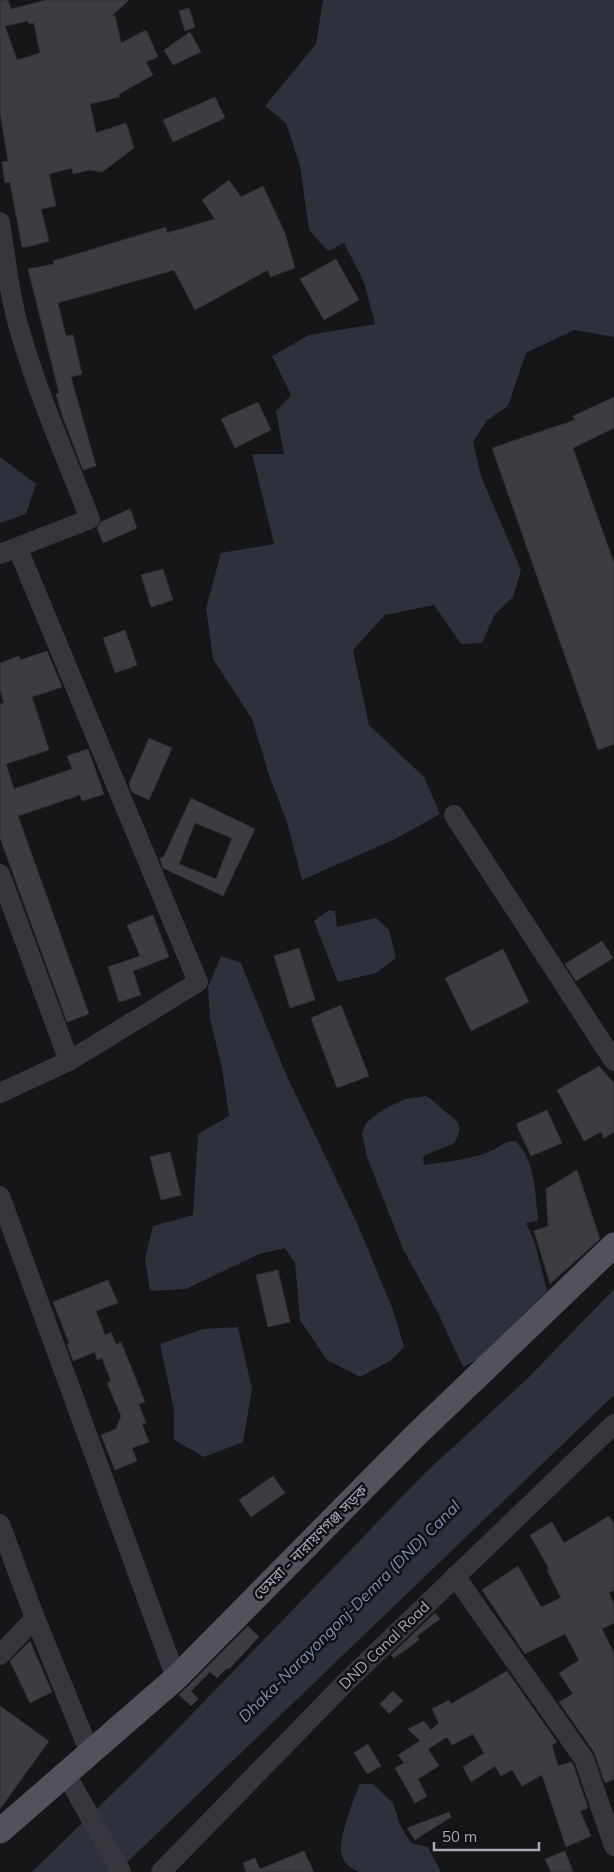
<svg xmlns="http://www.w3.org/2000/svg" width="614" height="1872" viewBox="0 0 614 1872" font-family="Mulish,'Noto Sans Bengali',sans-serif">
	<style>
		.water { fill: #2c313b }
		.building { fill: #3d3d41; stroke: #302f33; fill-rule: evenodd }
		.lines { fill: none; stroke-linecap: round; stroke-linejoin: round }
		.minor { stroke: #37363c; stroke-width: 20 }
		.major { stroke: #52525b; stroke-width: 25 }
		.labels { text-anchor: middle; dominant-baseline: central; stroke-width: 5; stroke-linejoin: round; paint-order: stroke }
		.street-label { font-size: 15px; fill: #a7a9b7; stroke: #111012 }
		.water-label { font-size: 16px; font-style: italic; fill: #7f8fb1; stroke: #111012 }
	</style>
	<rect width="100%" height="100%" fill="#161517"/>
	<g class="water">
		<polygon points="323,0 614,0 614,337 574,330 526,353 508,406 487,420 473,442 481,476 521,570 513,597 495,614 482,643 461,644 434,605 385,615 353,650 369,725 424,777 440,814 395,839 302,880 287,822 269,775 252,719 213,659 206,608 221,553 274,544 252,454 284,454 276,411 291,395 272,356 309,335 375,324 364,282 344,243 328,251 309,230 300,166 286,123 265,106 316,44"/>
		<polygon points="0,457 36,484 26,514 0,523"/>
		<polygon points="329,910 335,911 337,927 376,918 389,930 396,958 376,973 338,982 314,921"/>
		<polygon points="221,956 241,963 285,1072 357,1223 393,1310 404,1347 390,1361 360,1377 327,1360 300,1320 295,1263 285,1248 259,1254 186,1289 150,1291 145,1259 153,1226 193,1215 198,1134 229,1116 222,1068 210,1019 208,987"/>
		<path d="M426,1096C432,1099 436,1104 442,1109C456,1120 467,1125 453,1144L425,1155L423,1158L424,1165C445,1162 466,1160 486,1153C497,1150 503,1141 515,1141C535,1157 535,1193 538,1217L537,1221L526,1223L535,1243L547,1291L477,1360L463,1367L437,1311L403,1249L367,1157L362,1134L366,1123L382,1110L405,1099Z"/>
		<polygon points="614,1289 614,1395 117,1872 32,1872 162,1745 424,1474 529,1377"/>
		<polygon points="238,1327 252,1389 243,1442 204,1457 174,1440 174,1410 160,1344 203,1329"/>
		<path d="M360,1784H373L393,1803L400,1825L411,1843L428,1847L441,1872H359C350,1868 343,1863 341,1852C339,1838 354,1797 360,1784Z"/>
	</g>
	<g class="building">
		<path d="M0,0H8L11,9L46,0H129L112,16L115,15L121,43L146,30L158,57L146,62L153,75L119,94V97L90,104L96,133L126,123L134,148L102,172L89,170L73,174L72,168L49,174L56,206L41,209L49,241L27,247H22L10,182L5,183L2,162L8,161L0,112ZM28,21L29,24L34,23L40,53L17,60L5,26Z"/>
		<polygon points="189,8 195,27 185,31 179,11"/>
		<polygon points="190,32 201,52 173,65 164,50"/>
		<polygon points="215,97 225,118 173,142 163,120"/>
		<polygon points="229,180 241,197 263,186 285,233 295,268 270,277 268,270 195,310 174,270 58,303 66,336 73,335 82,374 71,377 96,466 83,470 62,415 56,394 59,393 28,269 54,264 53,261 166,227 167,233 215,219 202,200"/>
		<polygon points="336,259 359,300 324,320 300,279"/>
		<polygon points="614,397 614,428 573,448 614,563 614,744 598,750 492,448 575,420 573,416"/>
		<polygon points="258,402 271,430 235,448 221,419"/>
		<polygon points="130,509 137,528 103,543 97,528 101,522"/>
		<polygon points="163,569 173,600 151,607 141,575"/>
		<polygon points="125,630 137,665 115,673 103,638"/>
		<polygon points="47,651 62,687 32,697 49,750 6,764 14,789 72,769 67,756 88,749 104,794 82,801 80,795 18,816 89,1014 67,1022 0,838 0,704 4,703 0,690 0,663 19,656 20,660"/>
		<polygon points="149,738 172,748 149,800 132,792 129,784"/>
		<path d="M191,798L255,829L223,896L163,868L160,859L161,857L163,858ZM195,823L232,838L216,879L179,864Z"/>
		<polygon points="153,915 169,957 133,971 141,995 119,1002 108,967 140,956 127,925"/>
		<polygon points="602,941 613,958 576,981 565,964"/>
		<polygon points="299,948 315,1000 290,1008 274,956"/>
		<polygon points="503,949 529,1002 471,1031 445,978"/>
		<polygon points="341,1005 369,1076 337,1088 311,1018"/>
		<polygon points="599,1066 614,1083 614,1132 604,1138 601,1132 584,1141 557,1090"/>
		<polygon points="547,1110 562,1143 531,1156 516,1124"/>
		<polygon points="170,1152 181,1195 161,1200 150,1157"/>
		<polygon points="577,1170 600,1239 550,1284 534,1231 548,1226 546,1189"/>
		<polygon points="278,1270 290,1322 268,1327 256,1275"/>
		<polygon points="108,1280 118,1303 96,1311 105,1335 111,1332 116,1345 121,1342 145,1402 139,1404 146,1423 142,1424 149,1442 132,1448 137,1461 115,1470 101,1435 116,1429 121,1416 107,1383 111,1381 102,1358 97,1360 95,1352 73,1361 67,1344 69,1343 53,1302"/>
		<polygon points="273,1476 285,1493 251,1517 239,1500"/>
		<polygon points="609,1516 614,1524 614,1590 609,1593 614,1604 614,1623 602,1629 614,1653 614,1779 605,1783 594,1752 559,1702 573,1694 559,1673 579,1660 565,1634 525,1654 482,1590 518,1566 541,1607 561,1598 547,1570 549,1569 530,1535 552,1522 564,1543"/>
		<polygon points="435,1613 440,1619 417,1636 419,1640 394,1658 391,1655"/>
		<polygon points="248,1626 259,1637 229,1669 227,1668 217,1678 210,1672 191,1691 198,1699 191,1706 179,1695"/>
		<polygon points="30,1641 52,1692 30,1703 10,1661"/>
		<polygon points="507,1671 557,1742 552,1745 558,1766 571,1762 573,1764 588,1808 580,1811 591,1836 566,1847 542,1775 522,1786 512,1770 501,1776 495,1766 471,1782 463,1767 484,1753 473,1734 452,1745 447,1737 428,1749 439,1766 418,1779 427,1796 415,1803 395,1768 410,1760 404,1763 398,1755 420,1741 408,1729 424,1721 431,1730 439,1723 432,1709 449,1700 451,1704"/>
		<polygon points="393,1691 403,1701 389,1714 380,1704"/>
		<polygon points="0,1706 49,1741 0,1809"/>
		<polygon points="368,1744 381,1766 367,1774 354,1753"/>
		<polygon points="449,1812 451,1817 415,1840 407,1828"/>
		<polygon points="304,1851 314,1872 246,1872 243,1863 255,1858 260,1869"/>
		<polygon points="565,1851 573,1872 551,1872 545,1859"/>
	</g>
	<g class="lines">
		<g class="minor">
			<path d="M0,222C6,259 9,295 20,331C38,395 66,457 90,519L0,554"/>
			<polyline points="18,549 198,982 69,1061"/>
			<polyline points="454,815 614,1061"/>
			<polyline points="0,874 69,1061 0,1093"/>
			<polyline points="0,1196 176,1678"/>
			<polyline points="0,1524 35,1618 90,1753"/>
			<polyline points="455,1576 584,1759 614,1846"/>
			<polyline points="0,1655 35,1618"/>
			<polyline points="66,1774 121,1872"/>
			<polyline points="161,1872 345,1683 614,1424"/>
		</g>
		<polyline class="major" points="0,1831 176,1678 415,1436 614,1245"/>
	</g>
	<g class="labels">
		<g class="street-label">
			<text transform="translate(310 1542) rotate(-45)">ডেমরা - নারায়ণগঞ্জ সড়ক</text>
			<text transform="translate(384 1645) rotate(-44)">DND Canal Road</text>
		</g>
		<g class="water-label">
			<text transform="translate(349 1611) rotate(-45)">Dhaka-Narayongonj-Demra (DND) Canal</text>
		</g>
	</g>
	<path d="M434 1842v8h105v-8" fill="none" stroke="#a7a9b7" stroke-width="2.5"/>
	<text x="442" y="1842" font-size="15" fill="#a7a9b7" stroke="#111012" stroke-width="4" paint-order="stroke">50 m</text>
</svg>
